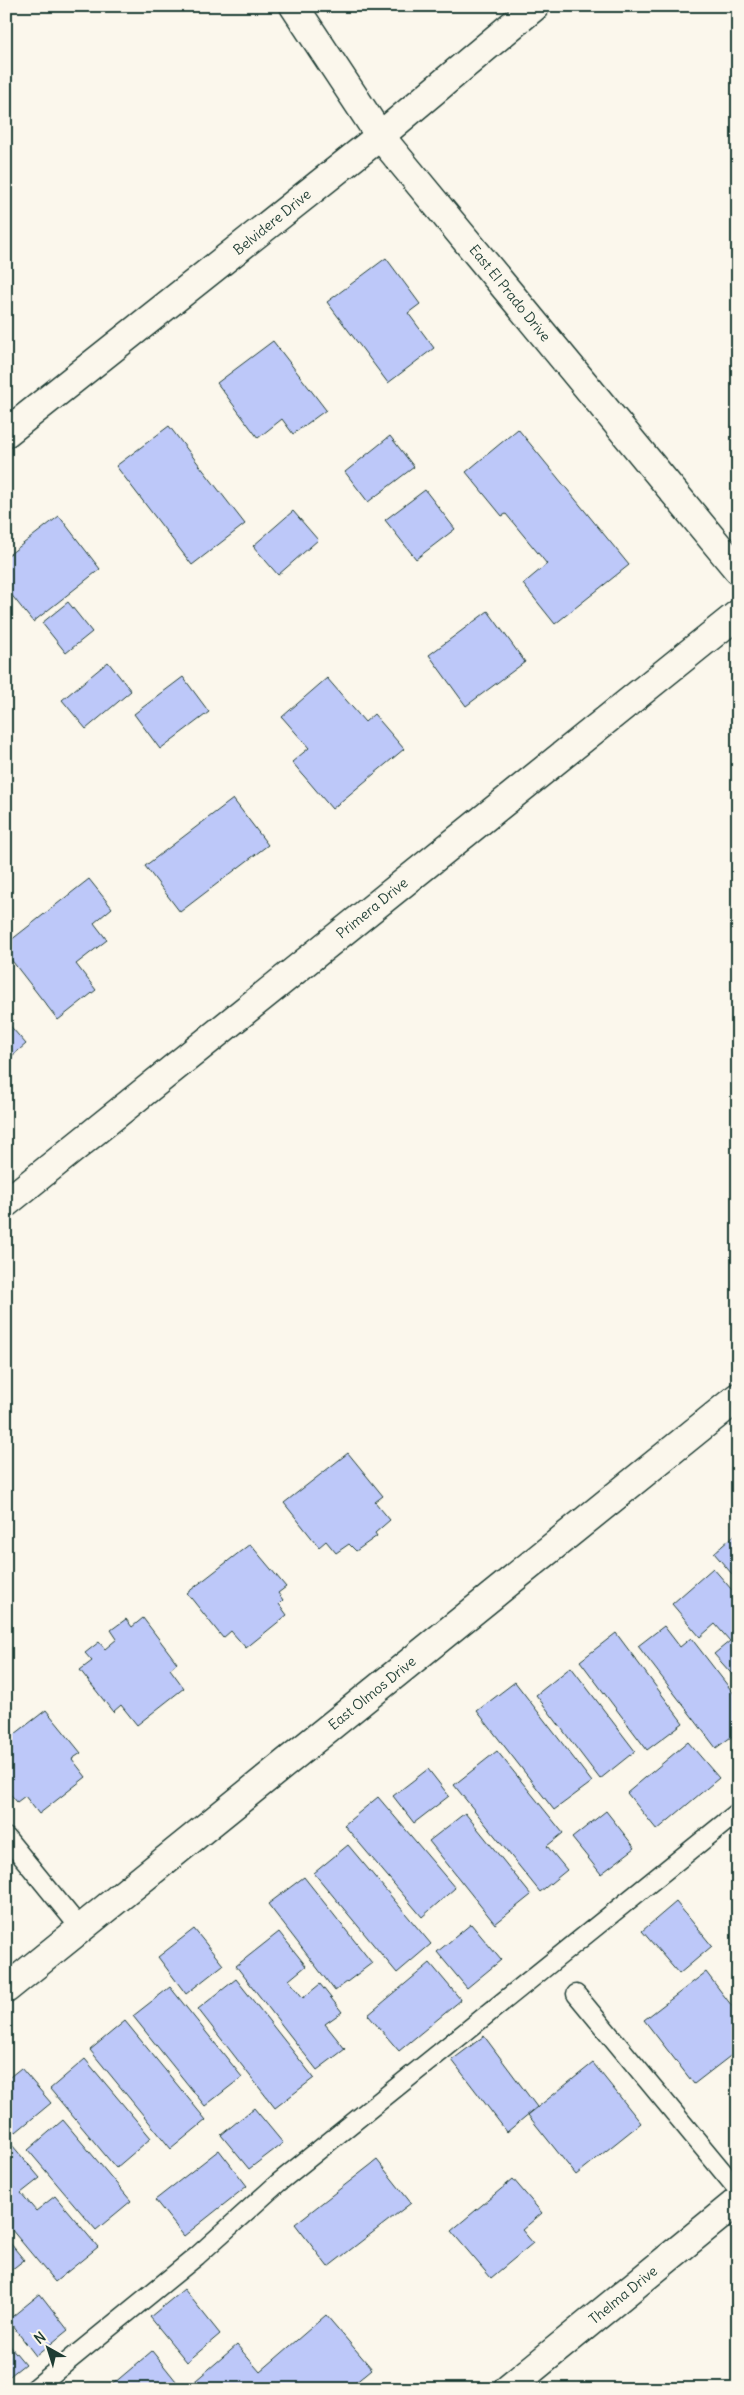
<svg xmlns="http://www.w3.org/2000/svg" width="744" height="2395" viewBox="0 0 744 2395" font-family="Delius,sans-serif">
	<style>
		.building { fill: #bdc8f9; stroke: #1f3d34 }
		.lines { fill: none; stroke-linecap: round; stroke-linejoin: round }
		.lane-casing { stroke: #1f3d34; stroke-width: 21 }
		.street-casing { stroke: #1f3d34; stroke-width: 31 }
		.secondary-casing { stroke: #1f3d34; stroke-width: 31 }
		.lane { stroke: #fbf7ec; stroke-width: 18 }
		.street { stroke: #fbf7ec; stroke-width: 28 }
		.secondary { stroke: #fbf7ec; stroke-width: 28 }
		.labels { text-anchor: middle; dominant-baseline: central; stroke-width: 4; stroke-linejoin: round; paint-order: stroke }
		.street-label { font-size: 14px; fill: #1f3d34; stroke: #fbf7ec }
	</style>
	<rect width="100%" height="100%" fill="#fbf7ec"/>
	<filter id="ink" filterUnits="userSpaceOnUse"><feTurbulence type="fractalNoise" baseFrequency=".02" numOctaves="2"/><feDisplacementMap in="SourceGraphic" scale="10" xChannelSelector="R" yChannelSelector="G"/><feConvolveMatrix kernelMatrix="1 2 1 2 8 2 1 2 1" color-interpolation-filters="sRGB"/></filter>
	<g filter="url(#ink)">
		<g class="building">
			<polygon points="386,258 420,304 408,313 434,348 388,383 327,302"/>
			<polygon points="273,341 326,410 293,434 282,419 258,438 217,383"/>
			<polygon points="169,426 245,524 192,565 116,466"/>
			<polygon points="518,429 629,565 555,624 523,584 547,564 506,514 502,516 466,472"/>
			<polygon points="390,436 414,467 368,502 345,472"/>
			<polygon points="425,490 455,529 416,559 385,520"/>
			<polygon points="293,511 318,540 278,575 253,546"/>
			<polygon points="59,516 100,569 33,622 6,588 6,557"/>
			<polygon points="68,602 92,632 66,653 42,623"/>
			<polygon points="488,611 525,662 466,706 429,655"/>
			<polygon points="108,662 131,691 86,729 62,700"/>
			<polygon points="183,677 209,712 160,749 134,714"/>
			<polygon points="327,678 365,722 374,714 404,749 332,809 292,762 309,748 282,717"/>
			<polygon points="233,799 268,845 180,912 145,866"/>
			<polygon points="89,879 112,908 94,923 107,940 76,964 96,990 58,1020 6,953 6,944"/>
			<polygon points="6,1021 26,1044 6,1061"/>
			<polygon points="348,1453 383,1496 375,1502 390,1520 375,1533 377,1536 356,1551 349,1544 336,1553 326,1541 319,1547 284,1503"/>
			<polygon points="738,1532 738,1581 714,1553"/>
			<polygon points="250,1544 286,1587 278,1593 283,1600 279,1604 287,1615 246,1648 231,1631 223,1638 187,1593"/>
			<polygon points="713,1568 738,1597 737,1680 714,1654 730,1641 715,1624 700,1637 672,1604"/>
			<polygon points="143,1618 177,1663 170,1669 184,1688 137,1725 121,1705 113,1712 80,1670 92,1661 85,1653 99,1642 105,1649 117,1639 111,1630 126,1619 132,1627"/>
			<polygon points="664,1626 680,1647 691,1638 738,1699 738,1732 716,1748 638,1646"/>
			<polygon points="616,1633 683,1723 647,1750 580,1661"/>
			<polygon points="571,1667 635,1751 600,1779 536,1695"/>
			<polygon points="515,1682 592,1782 554,1810 477,1711"/>
			<polygon points="46,1710 81,1753 72,1759 86,1777 39,1814 25,1796 17,1802 6,1789 6,1741"/>
			<polygon points="688,1742 719,1778 657,1830 627,1793"/>
			<polygon points="497,1751 563,1833 547,1846 567,1870 540,1892 454,1785"/>
			<polygon points="428,1769 449,1796 414,1823 393,1796"/>
			<polygon points="378,1797 455,1888 422,1917 344,1825"/>
			<polygon points="606,1811 635,1848 601,1874 572,1838"/>
			<polygon points="465,1813 531,1895 495,1924 429,1841"/>
			<polygon points="348,1845 431,1944 397,1973 314,1873"/>
			<polygon points="304,1877 372,1963 335,1991 268,1904"/>
			<polygon points="676,1902 712,1946 679,1974 642,1931"/>
			<polygon points="471,1924 501,1960 467,1988 437,1952"/>
			<polygon points="194,1929 223,1965 186,1994 158,1957"/>
			<polygon points="279,1932 306,1966 289,1980 303,1998 320,1984 342,2012 325,2024 345,2049 317,2070 236,1966"/>
			<polygon points="430,1963 461,2000 399,2051 368,2015"/>
			<polygon points="706,1972 738,2014 738,2050 694,2084 644,2020"/>
			<polygon points="236,1979 314,2078 275,2108 198,2009"/>
			<polygon points="170,1987 242,2077 205,2106 133,2016"/>
			<polygon points="125,2021 206,2120 171,2149 90,2050"/>
			<polygon points="484,2036 537,2107 507,2132 452,2060"/>
			<polygon points="85,2059 151,2138 116,2168 50,2089"/>
			<polygon points="593,2063 641,2123 576,2175 528,2115"/>
			<polygon points="21,2068 51,2103 16,2132 6,2121 6,2080"/>
			<polygon points="254,2108 283,2143 249,2169 221,2135"/>
			<polygon points="63,2120 131,2201 96,2230 28,2150"/>
			<polygon points="12,2145 40,2178 21,2193 36,2211 55,2196 98,2247 55,2282 6,2223 6,2149"/>
			<polygon points="219,2150 247,2186 184,2236 155,2200"/>
			<polygon points="377,2160 411,2203 328,2267 295,2224"/>
			<polygon points="513,2179 542,2213 522,2230 533,2243 491,2278 451,2231"/>
			<polygon points="6,2238 24,2260 6,2274"/>
			<polygon points="184,2289 220,2334 187,2362 150,2317"/>
			<polygon points="40,2294 68,2330 36,2356 8,2320"/>
			<polygon points="326,2315 372,2369 348,2389 202,2389 195,2381 237,2345 260,2372"/>
			<polygon points="6,2341 25,2364 6,2379"/>
			<polygon points="152,2351 180,2386 177,2389 107,2389"/>
		</g>
		<g class="lines">
			<defs>
				<g id="lane">
					<polyline points="6,1837 81,1929"/>
					<polyline points="576,1994 738,2190"/>
					<polyline points="34,2389 197,2256 278,2183 738,1812"/>
				</g>
				<g id="street">
					<polyline points="294,6 380,136 738,570"/>
					<polyline points="6,433 380,136 535,6"/>
					<polyline points="6,1203 738,614"/>
					<polyline points="508,2389 738,2201"/>
				</g>
				<polyline id="secondary" points="6,1989 738,1397"/>
			</defs>
			<use href="#lane" class="lane-casing"/>
			<use href="#street" class="street-casing"/>
			<use href="#secondary" class="secondary-casing"/>
			<use href="#lane" class="lane"/>
			<use href="#street" class="street"/>
			<use href="#secondary" class="secondary"/>
		</g>
	</g>
	<g class="labels">
		<g class="street-label">
			<text transform="translate(272 222) rotate(-39)">Belvidere Drive</text>
			<text transform="translate(510 293) rotate(51)">East El Prado Drive</text>
			<text transform="translate(372 908) rotate(-39)">Primera Drive</text>
			<text transform="translate(372 1693) rotate(-39)">East Olmos Drive</text>
			<text transform="translate(623 2295) rotate(-39)">Thelma Drive</text>
		</g>
	</g>
	<rect width="744" height="2395" fill="none" stroke="#fbf7ec" stroke-width="25"/>
	<rect x="12" y="12" width="719" height="2370" fill="none" stroke="#1f3d34" stroke-width="2" filter="url(#ink)"/>
	<g transform="translate(48 2348) rotate(321)" stroke="#fbf7ec" stroke-width="4" paint-order="stroke">
	<path d="M0-4L9 19L0 12L-9 19Z" fill="#1f3d34"/>
	<text y="-8" font-size="14" font-weight="bold" text-anchor="middle" fill="#1f3d34">N</text>
	</g>
</svg>
